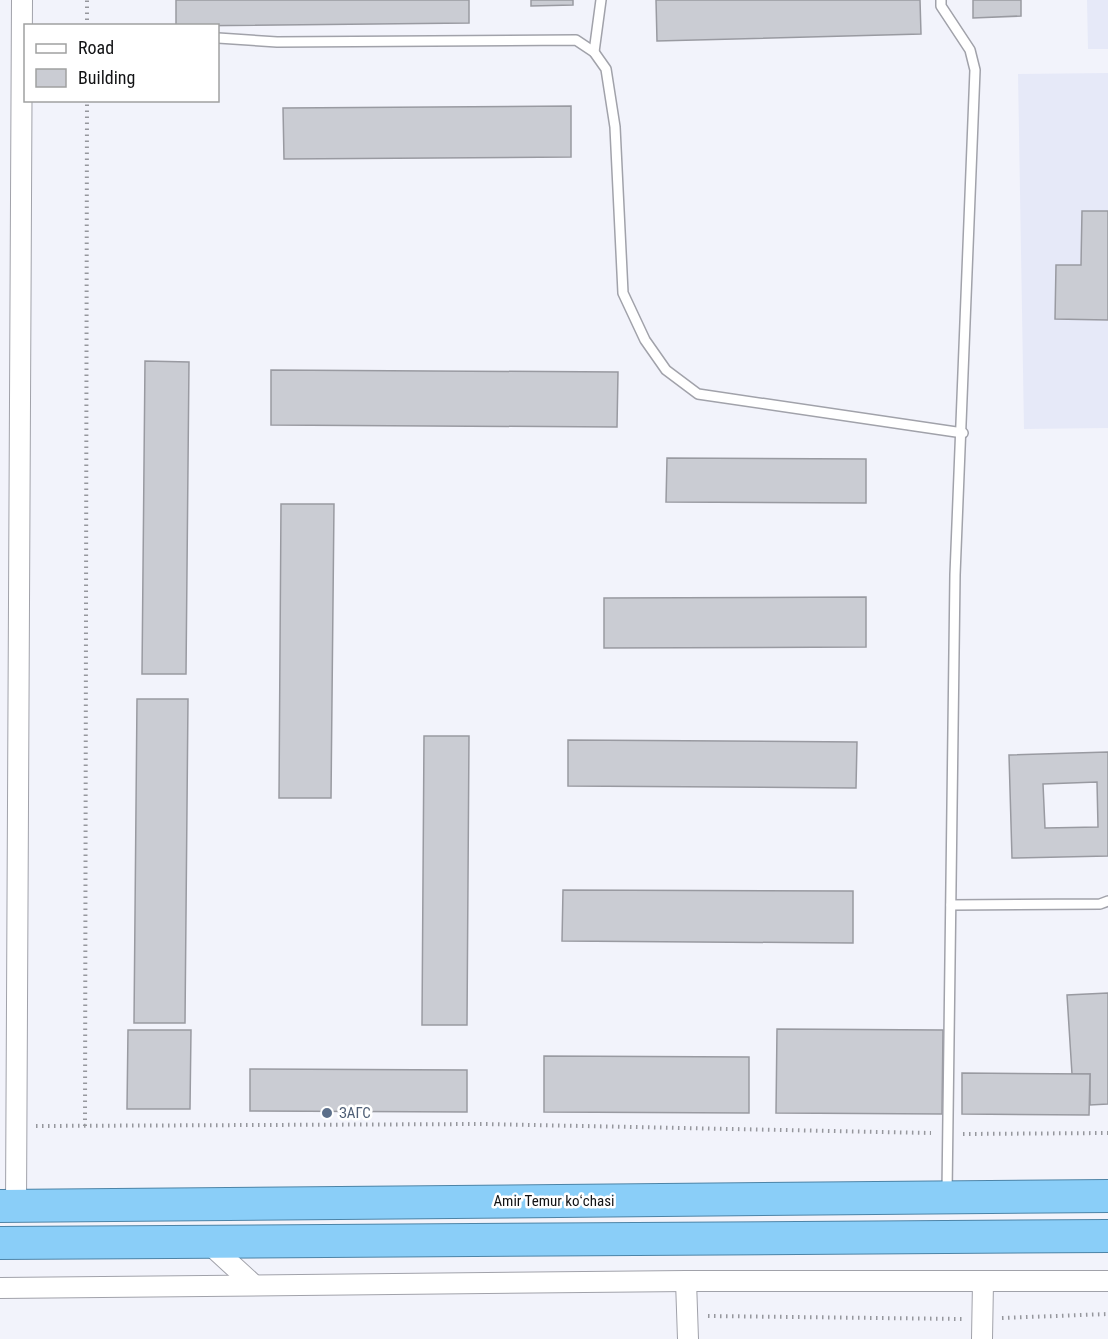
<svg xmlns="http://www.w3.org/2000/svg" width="1108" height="1339" viewBox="0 0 1108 1339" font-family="'Roboto Condensed',sans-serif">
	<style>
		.built { fill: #e6e9f8 }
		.building { fill: #caccd3; stroke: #999aa1; stroke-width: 1.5; fill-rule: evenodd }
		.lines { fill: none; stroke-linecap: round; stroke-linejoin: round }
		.service-casing { stroke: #a1a2aa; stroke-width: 12 }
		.minor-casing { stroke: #a1a2aa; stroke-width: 22 }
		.trunk-casing { stroke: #4d84a7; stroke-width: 34 }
		.path { stroke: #96979d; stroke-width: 4; stroke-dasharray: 1.5 4.5; stroke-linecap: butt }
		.service { stroke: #fff; stroke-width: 9 }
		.minor { stroke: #fff; stroke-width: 20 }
		.trunk { stroke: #8acef8; stroke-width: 32 }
		.service-dot { fill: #5c6f8a; stroke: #fff; stroke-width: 2 }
		.labels { text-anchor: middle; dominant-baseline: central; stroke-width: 5; stroke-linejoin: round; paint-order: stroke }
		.service-label { font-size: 15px; fill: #4e5e75; stroke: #fff; text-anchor: start }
		.street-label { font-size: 15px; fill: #121315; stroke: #fff }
	</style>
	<rect width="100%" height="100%" fill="#f2f3fb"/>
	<g class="built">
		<polygon points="1087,0 1108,0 1108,49 1088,49"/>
		<polygon points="1108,73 1108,428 1024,429 1018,74"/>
	</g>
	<g class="building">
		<polygon points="176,0 469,0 469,23 176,26"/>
		<polygon points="531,0 573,0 573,5 531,6"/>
		<polygon points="656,0 920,0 921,34 657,41"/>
		<polygon points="973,0 1021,0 1021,16 973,18"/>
		<polygon points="571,106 571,157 284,159 283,108"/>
		<polygon points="1082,211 1108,211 1108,320 1055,319 1056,265 1081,265"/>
		<polygon points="145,361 189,362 186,674 142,674"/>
		<polygon points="271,370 618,372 617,427 271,425"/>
		<polygon points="667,458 866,459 866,503 666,502"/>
		<polygon points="281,504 334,504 331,798 279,798"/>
		<polygon points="866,597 866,647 604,648 604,598"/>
		<polygon points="137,699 188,699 185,1023 134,1023"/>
		<polygon points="424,736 469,736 467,1025 422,1025"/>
		<polygon points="568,740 857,742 856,788 568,786"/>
		<path d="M1108,752V856L1012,858L1009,755ZM1097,782L1098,827L1045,828L1043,784Z"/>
		<polygon points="563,890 853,891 853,943 562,941"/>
		<polygon points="1108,993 1108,1104 1090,1105 1090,1074 1072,1074 1067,995"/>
		<polygon points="777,1029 943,1030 942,1114 776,1113"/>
		<polygon points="128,1030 191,1030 190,1109 127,1109"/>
		<polygon points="544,1056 749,1057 749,1113 544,1112"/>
		<polygon points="250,1069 467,1070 467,1112 250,1111"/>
		<polygon points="962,1073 1090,1074 1089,1115 962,1114"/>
	</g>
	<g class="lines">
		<defs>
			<g id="service">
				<polyline points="941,0 941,6 970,50 975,70 955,575 947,1193"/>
				<polyline points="218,38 277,42 576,40 594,52 606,69 615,127 623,293 645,340 666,370 698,394 963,433"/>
				<polyline points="594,52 601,0"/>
				<polyline points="951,905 1100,904 1108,901"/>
			</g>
			<g id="minor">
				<polyline points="16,1206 22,0"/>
				<polyline points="206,1241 254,1285"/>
				<polyline points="686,1281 688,1339"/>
				<polyline points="0,1288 686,1281 1108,1281"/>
				<polyline points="982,1339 983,1282"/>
			</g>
			<g id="trunk">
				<polyline points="0,1206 1108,1196"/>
				<polyline points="0,1243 1108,1236"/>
			</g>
		</defs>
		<use href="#service" class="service-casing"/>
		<use href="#minor" class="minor-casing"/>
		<use href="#trunk" class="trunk-casing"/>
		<g class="path">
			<polyline points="87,26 87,0"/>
			<polyline points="36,1126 483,1124 931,1133"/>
			<polyline points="85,1126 87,100"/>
			<polyline points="963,1134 1108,1133"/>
			<polyline points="708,1316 962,1319"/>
			<polyline points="1002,1318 1108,1314"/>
		</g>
		<use href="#service" class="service"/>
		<use href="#minor" class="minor"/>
		<use href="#trunk" class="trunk"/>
	</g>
	<circle class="service-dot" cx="327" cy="1113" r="6"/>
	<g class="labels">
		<g class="service-label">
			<text x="339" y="1113">ЗАГС</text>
		</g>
		<g class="street-label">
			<text x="554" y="1201">Amir Temur koʻchasi</text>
		</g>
	</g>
	<rect x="24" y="24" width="195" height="78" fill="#ffffff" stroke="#a0a1a1" stroke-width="1.5"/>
	<rect x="36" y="44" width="30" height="9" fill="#ffffff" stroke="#a0a1a1" stroke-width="1.5"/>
	<text x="78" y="54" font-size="18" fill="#121315">Road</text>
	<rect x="36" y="69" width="30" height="18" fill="#caccd3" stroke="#a0a1a1" stroke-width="1.5"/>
	<text x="78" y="84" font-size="18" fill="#121315">Building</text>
</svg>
